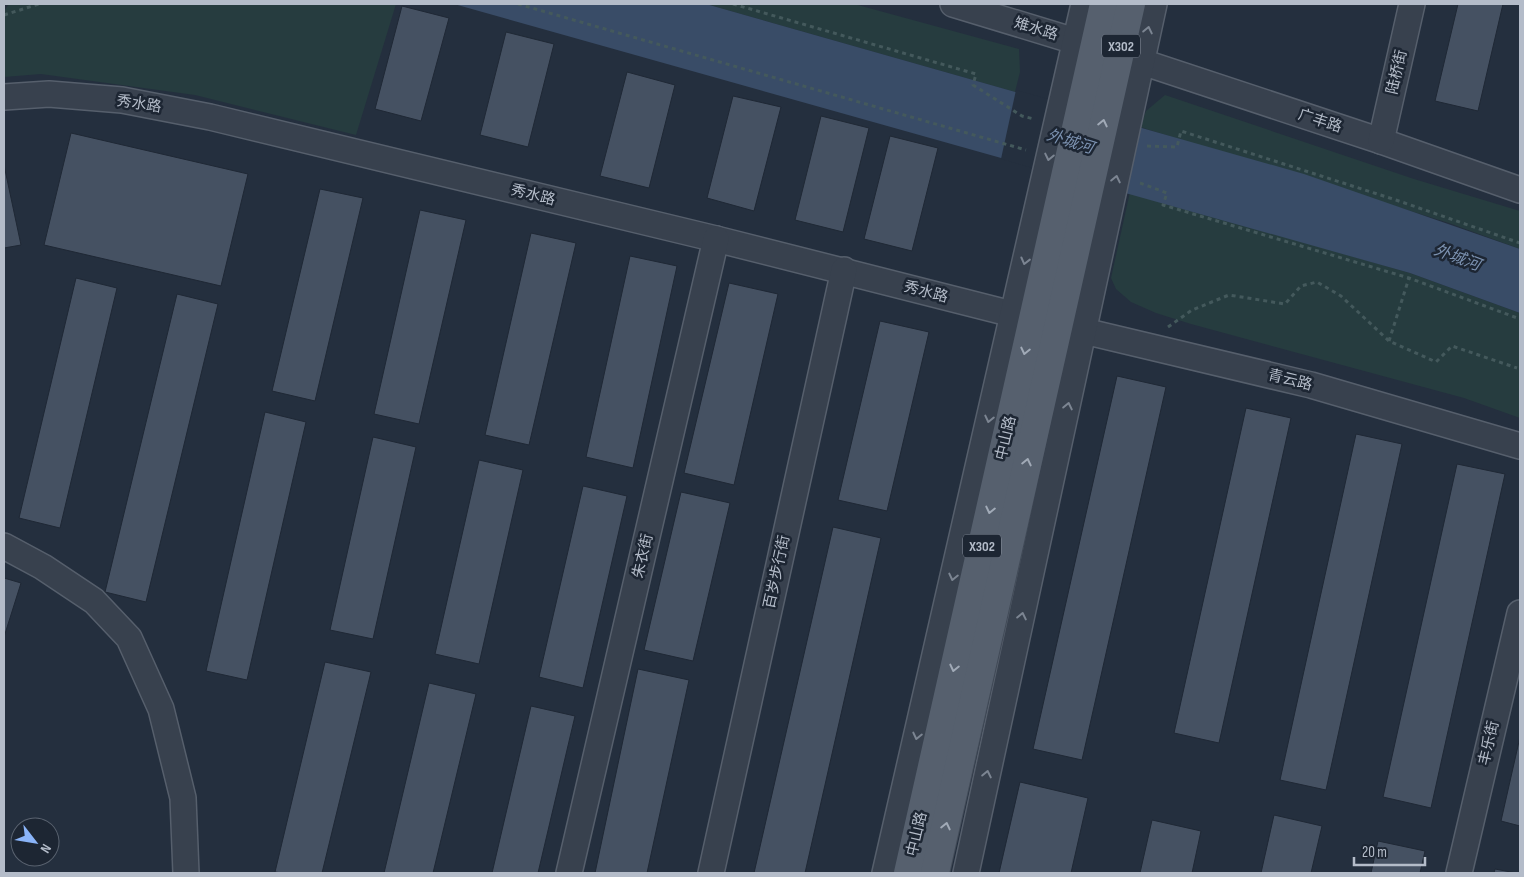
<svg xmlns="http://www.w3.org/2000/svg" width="1524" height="877" viewBox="0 0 1524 877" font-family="'Sofia Sans Condensed','Noto Sans SC',sans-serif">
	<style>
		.green { fill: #263c3f }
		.water { fill: #394c67 }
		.pier { fill: #242f3e }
		.building { fill: #455162; stroke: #1f2835 }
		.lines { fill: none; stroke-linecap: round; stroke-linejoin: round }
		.minor-casing { stroke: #565f6c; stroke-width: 28 }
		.major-casing { stroke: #414a57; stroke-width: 30 }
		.path { stroke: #44595c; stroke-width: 3; stroke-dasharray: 4 4; stroke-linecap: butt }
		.minor { stroke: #38414e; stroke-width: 25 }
		.major { stroke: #56606e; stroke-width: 28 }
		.oneway { stroke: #7c8592 }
		.oneway2 { stroke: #a1aab7 }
		.labels { text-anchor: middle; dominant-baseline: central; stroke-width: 5; stroke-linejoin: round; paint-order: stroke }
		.shield { fill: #1d2633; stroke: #878f9c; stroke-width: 1 }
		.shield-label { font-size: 14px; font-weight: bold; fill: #b4bcc9 }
		.street-label { font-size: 15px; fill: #b4bcc9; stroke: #1d2633 }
		.water-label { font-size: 16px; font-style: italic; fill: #7c92b1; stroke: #1d2633 }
	</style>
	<rect width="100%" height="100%" fill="#242f3e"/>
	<g class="green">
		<polygon points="9,4 396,4 356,135 195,95 41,74 4,77 4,11"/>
		<polygon points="706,4 854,4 1019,49 1020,72 1015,92"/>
		<polygon points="1165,95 1414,179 1520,211 1520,249 1449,223 1140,127 1146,111"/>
		<polygon points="1130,192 1410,273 1520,313 1520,418 1464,398 1191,324 1156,313 1131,302 1116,289 1111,278"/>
	</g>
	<polygon class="water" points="454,4 706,4 1304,174 1520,249 1520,313 1410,273"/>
	<polygon class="pier" points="1016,90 1140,125 1125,194 1001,159"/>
	<g class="building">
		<polygon points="1458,4 1503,4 1478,111 1435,101"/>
		<polygon points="402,6 449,18 421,121 375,109"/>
		<polygon points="506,32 554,44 528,147 480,135"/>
		<polygon points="627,72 675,85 649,188 600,176"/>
		<polygon points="733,96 781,107 754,211 707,198"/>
		<polygon points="821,116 869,128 843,232 795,220"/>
		<polygon points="71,133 248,174 221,286 44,245"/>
		<polygon points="890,136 938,148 912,251 864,239"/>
		<polygon points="4,165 21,245 4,248"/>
		<polygon points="320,189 363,198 315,401 272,391"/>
		<polygon points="420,210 466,220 419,424 374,414"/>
		<polygon points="531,233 576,243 529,445 485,435"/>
		<polygon points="630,256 677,266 633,468 586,457"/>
		<polygon points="76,278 117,288 60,528 19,518"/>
		<polygon points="729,283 778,294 734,485 684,473"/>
		<polygon points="177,294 218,304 146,602 105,592"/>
		<polygon points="880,321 929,332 887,511 838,500"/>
		<polygon points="1117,376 1166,387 1082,760 1033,749"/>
		<polygon points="1246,408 1291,418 1219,743 1174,733"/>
		<polygon points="265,412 306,422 247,680 206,671"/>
		<polygon points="1356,434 1402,444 1326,790 1280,780"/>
		<polygon points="373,437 416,447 373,639 330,630"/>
		<polygon points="479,460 523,470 479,664 435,654"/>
		<polygon points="1457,464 1505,474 1431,808 1383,797"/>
		<polygon points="583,486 627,496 583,688 539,677"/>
		<polygon points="681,492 730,503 693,661 644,650"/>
		<polygon points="833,527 881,538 805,873 754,873"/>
		<polygon points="4,578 21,583 4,637"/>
		<polygon points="325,662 371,672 322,873 281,873 275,872"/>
		<polygon points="638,669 689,680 647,873 595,873"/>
		<polygon points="429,683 476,694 433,873 384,873"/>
		<polygon points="531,706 575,716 538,873 492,873"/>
		<polygon points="1520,737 1520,826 1501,821"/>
		<polygon points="1020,782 1088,798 1071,873 999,873"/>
		<polygon points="1274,815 1322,826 1311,873 1261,873"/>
		<polygon points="1152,820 1201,831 1192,873 1140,873"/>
		<polygon points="1378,841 1425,851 1420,873 1371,873"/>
		<polygon points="1495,869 1516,873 1494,873"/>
	</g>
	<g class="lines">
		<defs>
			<g id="minor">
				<polyline points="953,4 1091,46"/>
				<polyline points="1127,57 1381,141 1520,190"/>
				<polyline points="4,97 49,94 122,100 210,117 716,239 1012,314 1311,385 1520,446"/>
				<polyline points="1381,141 1412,4"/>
				<polyline points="4,546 43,567 94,601 129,638 161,709 183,798 186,873"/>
				<polyline points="569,873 716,239"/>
				<polyline points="711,873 844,270"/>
				<polyline points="885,873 1084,4"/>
				<polyline points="966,873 1154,4"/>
				<polyline points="1459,873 1520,613"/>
			</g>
			<g id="major">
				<polyline points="908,873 1104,4"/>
				<polyline points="935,873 1131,4"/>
			</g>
		</defs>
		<use href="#minor" class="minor-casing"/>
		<use href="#major" class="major-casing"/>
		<g class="path">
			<polyline points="518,4 1026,150"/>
			<polyline points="733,4 976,74 973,85 1022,116 1034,119"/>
			<polyline points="4,15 39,4"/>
			<polyline points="1147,146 1177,147 1181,131 1396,200 1520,243"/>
			<polyline points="1140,183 1167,193 1163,205 1409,278 1520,319"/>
			<polyline points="1168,327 1192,310 1229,295 1285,304 1301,286 1317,282 1341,296 1389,341 1436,362 1452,346 1517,368"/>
			<polyline points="1389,341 1409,278"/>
		</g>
		<use href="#minor" class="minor"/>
		<use href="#major" class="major"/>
	</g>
	<defs><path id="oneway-chevron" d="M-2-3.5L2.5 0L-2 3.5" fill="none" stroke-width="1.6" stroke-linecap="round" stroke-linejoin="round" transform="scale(1.25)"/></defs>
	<g class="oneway">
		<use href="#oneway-chevron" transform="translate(1148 30) rotate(-78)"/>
		<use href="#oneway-chevron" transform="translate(1049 157) rotate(102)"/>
		<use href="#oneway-chevron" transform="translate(1116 179) rotate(-78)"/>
		<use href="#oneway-chevron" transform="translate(1025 261) rotate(104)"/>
		<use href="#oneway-chevron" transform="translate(1068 406) rotate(-78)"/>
		<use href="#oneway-chevron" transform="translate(989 419) rotate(103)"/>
		<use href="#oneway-chevron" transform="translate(953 577) rotate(103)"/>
		<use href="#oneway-chevron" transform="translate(1022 616) rotate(-78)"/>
		<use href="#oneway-chevron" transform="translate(917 736) rotate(103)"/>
		<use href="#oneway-chevron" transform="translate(987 774) rotate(-78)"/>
	</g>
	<g class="oneway2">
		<use href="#oneway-chevron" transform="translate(1103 123) rotate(-77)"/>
		<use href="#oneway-chevron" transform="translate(1025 351) rotate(103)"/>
		<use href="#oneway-chevron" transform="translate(1027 462) rotate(-77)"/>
		<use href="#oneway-chevron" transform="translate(990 510) rotate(103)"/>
		<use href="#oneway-chevron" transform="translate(954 668) rotate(103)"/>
		<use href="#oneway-chevron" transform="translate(946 826) rotate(-77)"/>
	</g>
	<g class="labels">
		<g class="shield">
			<rect x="1102" y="34.5" width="38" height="23" rx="4"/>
			<rect x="963" y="534.5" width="38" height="23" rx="4"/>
		</g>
		<g class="shield-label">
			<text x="1121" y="46">X302</text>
			<text x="982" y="546">X302</text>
		</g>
		<g class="street-label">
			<text transform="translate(1036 29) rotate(17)">雉水路</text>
			<text transform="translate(1397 72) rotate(-77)">陆桥街</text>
			<text transform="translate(139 104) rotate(9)">秀水路</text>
			<text transform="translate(1320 121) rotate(18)">广丰路</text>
			<text transform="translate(533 195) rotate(14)">秀水路</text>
			<text transform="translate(926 292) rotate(15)">秀水路</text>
			<text transform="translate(1290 380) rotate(14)">青云路</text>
			<text transform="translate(1006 438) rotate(-77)">中山路</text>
			<text transform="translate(643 556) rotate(-77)">朱衣街</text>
			<text transform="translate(777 572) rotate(-78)">百岁步行街</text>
			<text transform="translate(1489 743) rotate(-77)">丰乐街</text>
			<text transform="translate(917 834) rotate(-77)">中山路</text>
		</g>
		<g class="water-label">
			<text transform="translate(1070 142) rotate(17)">外城河</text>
			<text transform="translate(1457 258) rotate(20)">外城河</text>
		</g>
	</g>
	<rect width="1524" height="877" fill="none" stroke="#b4bcc9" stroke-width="10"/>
	<g transform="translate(35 842) rotate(121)"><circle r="24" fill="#1d2633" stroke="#59626f"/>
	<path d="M0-4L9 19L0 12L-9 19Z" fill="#8ab4f8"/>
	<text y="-8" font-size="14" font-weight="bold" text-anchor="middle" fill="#b4bcc9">N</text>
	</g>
	<path d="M1354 857v8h71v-8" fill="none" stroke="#b4bcc9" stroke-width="2.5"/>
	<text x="1362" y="857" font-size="15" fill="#b4bcc9" stroke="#1d2633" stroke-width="4" paint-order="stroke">20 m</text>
</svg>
